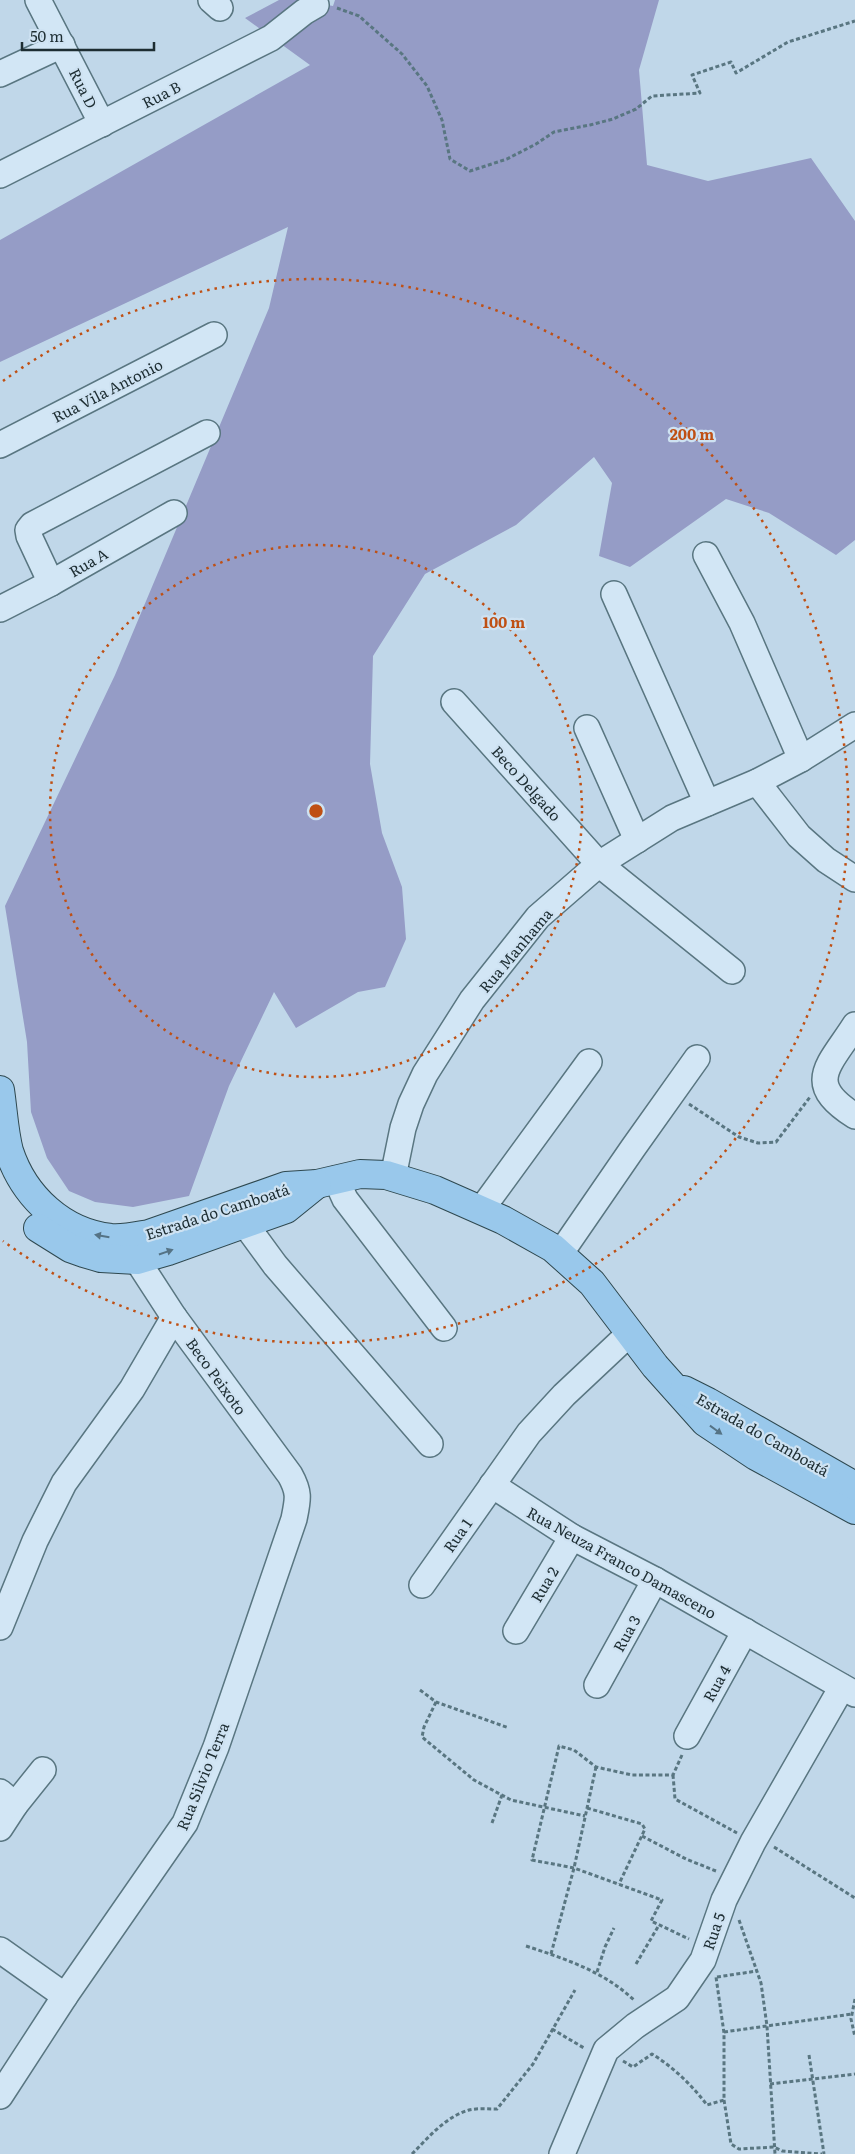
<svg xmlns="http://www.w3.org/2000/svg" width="855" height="2154" viewBox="0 0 855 2154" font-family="Literata,serif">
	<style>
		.green { fill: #959cc6 }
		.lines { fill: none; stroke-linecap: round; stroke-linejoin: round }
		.minor-casing { stroke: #597681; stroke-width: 28 }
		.major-casing { stroke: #2e484f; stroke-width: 30 }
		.path { stroke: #597681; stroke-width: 3; stroke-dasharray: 4 2.5; stroke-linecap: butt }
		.minor { stroke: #d2e6f5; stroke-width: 25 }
		.major { stroke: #99c8eb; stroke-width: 28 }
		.oneway { fill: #557385 }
		.ring { fill: none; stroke: #bf5014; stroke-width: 2.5; stroke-dasharray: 2.5 5 }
		.labels { text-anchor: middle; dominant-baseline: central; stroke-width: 4.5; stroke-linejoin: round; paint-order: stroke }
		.street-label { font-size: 15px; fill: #1d2d32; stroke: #cee2f2 }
		.centre { fill: #bf5014; stroke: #cee2f2; stroke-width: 2.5 }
		.ring-label { font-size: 15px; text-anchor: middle; font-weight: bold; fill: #bf5014; stroke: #cee2f2; stroke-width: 4.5; stroke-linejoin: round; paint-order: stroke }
	</style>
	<rect width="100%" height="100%" fill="#c0d7e9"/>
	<polygon class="green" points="279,0 299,0 333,6 335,0 659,0 639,70 647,165 708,181 811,158 855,221 855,540 836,555 769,513 726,499 630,567 599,556 612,483 594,457 516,525 425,574 373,656 370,764 382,833 402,887 406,939 385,987 358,992 296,1028 274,992 229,1086 189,1196 133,1207 95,1202 69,1191 47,1158 31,1112 27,1042 5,906 115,675 269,308 288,227 0,362 0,240 310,65 245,18"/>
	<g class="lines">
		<defs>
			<g id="minor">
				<polyline points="38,0 102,124"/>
				<polyline points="211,0 220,8"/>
				<polyline points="0,74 62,45"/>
				<polyline points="0,175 271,38 304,12 316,5"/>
				<polyline points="0,445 214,335"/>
				<polyline points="706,555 742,623 801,759"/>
				<polyline points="51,583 29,536 28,530 32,525 207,433"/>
				<polyline points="614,594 707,803"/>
				<polyline points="0,609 51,583 174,513"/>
				<polyline points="454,702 599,864 732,971"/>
				<polyline points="587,728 637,840"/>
				<polyline points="757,782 799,836 826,860 855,879"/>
				<path d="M855,1025C829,1066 803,1083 855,1116"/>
				<polyline points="393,1177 403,1128 411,1104 425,1074 472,1000 538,917 599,864 672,818 757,782 801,759 855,725"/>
				<polyline points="336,1179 345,1199 444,1328"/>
				<polyline points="481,1210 589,1062"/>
				<polyline points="245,1224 275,1265 430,1444"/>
				<polyline points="560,1254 633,1148 697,1058"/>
				<polyline points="492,1485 572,1537 655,1580 855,1694"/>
				<polyline points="422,1585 529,1433 564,1395 630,1333"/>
				<polyline points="0,1627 35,1541 64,1483 132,1389 174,1317"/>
				<polyline points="516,1631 572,1537"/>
				<polyline points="597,1685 655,1580"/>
				<polyline points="687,1736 745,1631"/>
				<polyline points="0,1792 15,1805 0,1828"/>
				<polyline points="15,1805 43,1770"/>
				<polyline points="0,1950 65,1996"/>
				<path d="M0,2096L65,1996L185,1823L216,1747L294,1519C298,1499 300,1493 290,1475L174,1317L137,1260L130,1242"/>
				<polyline points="562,2154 606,2050 635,2026 677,1998 703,1960 724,1900 753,1842 842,1687"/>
			</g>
			<g id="major">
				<path d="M0,1090C3,1110 4,1132 9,1151C24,1197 63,1233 111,1238C124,1239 137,1236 149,1234L286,1186L317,1184L360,1174L386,1175L435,1190L503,1220L553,1248L592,1283L655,1366L705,1422L756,1456L855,1510"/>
				<polyline points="38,1228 70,1248 84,1253 101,1258 137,1260 168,1251 286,1209 317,1184"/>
				<polyline points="684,1390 708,1402 855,1486"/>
			</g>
		</defs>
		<use href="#minor" class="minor-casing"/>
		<use href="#major" class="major-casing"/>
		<g class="path">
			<polyline points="337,8 359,16 402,54 427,86 442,120 450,159 470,171 507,159 536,144 554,132 590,125 613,119 636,109 652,96 700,93 692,75 731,62 736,73 788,42 855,21"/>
			<polyline points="689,1104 739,1137 758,1143 776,1142 810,1097"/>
			<polyline points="420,1690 436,1702 509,1728"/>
			<polyline points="436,1702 424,1727 422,1737 474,1780 511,1800 585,1816"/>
			<polyline points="682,1755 673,1775 632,1775 596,1767 574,1750 559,1746 532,1860 574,1868 662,1900 651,1921 689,1939"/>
			<polyline points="673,1775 675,1799 737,1833"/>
			<polyline points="587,1808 642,1824 645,1829 619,1884"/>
			<polyline points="492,1823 502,1795"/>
			<polyline points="642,1836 686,1859 716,1871"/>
			<polyline points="774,1847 855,1898"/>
			<polyline points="739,1920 761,1983 767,2026 775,2154"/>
			<path d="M526,1946C566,1959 605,1972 635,2001"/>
			<polyline points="551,1954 574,1868 596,1767"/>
			<polyline points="636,1964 659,1925"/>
			<polyline points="597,1972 605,1947 614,1928"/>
			<polyline points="717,1977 757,1971"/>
			<polyline points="855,1999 851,2019 855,2037"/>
			<polyline points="552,2029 584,2048"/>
			<polyline points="724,2032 852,2014"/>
			<polyline points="809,2055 824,2154"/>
			<path d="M623,2061L633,2067L652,2054C673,2067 692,2085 707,2105L724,2100V2033L716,1977"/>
			<polyline points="770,2084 855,2074"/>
			<polyline points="724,2100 731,2144 739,2149 774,2147 782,2151 822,2154"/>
			<path d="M412,2154C429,2137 445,2117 469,2110C477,2108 488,2109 497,2109L533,2064L575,1990"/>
		</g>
		<use href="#minor" class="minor"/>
		<use href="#major" class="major"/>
	</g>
	<defs><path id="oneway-solid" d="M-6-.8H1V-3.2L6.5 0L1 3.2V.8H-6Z" transform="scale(1.25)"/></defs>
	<g class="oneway">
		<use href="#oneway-solid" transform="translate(102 1236) rotate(-170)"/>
		<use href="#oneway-solid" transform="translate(166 1252) rotate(-19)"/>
		<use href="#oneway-solid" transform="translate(716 1430) rotate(36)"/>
	</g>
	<g class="ring">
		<circle cx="316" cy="811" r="266"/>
		<path d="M3 381A532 532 0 1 1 3 1241"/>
	</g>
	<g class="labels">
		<g class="street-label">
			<text transform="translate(84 88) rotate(63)">Rua D</text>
			<text transform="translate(161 94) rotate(-27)">Rua B</text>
			<text transform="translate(107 390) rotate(-27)">Rua Vila Antonio</text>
			<text transform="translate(88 562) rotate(-30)">Rua A</text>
			<text transform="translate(527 783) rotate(48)">Beco Delgado</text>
			<text transform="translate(515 950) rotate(-50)">Rua Manhama</text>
			<text transform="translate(217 1211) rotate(-18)">Estrada do Camboatá</text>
			<text transform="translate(217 1376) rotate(54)">Beco Peixoto</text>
			<text transform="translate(763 1434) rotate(30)">Estrada do Camboatá</text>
			<text transform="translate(457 1535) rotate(-55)">Rua 1</text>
			<text transform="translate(622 1562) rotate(29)">Rua Neuza Franco Damasceno</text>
			<text transform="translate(544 1584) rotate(-59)">Rua 2</text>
			<text transform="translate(626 1633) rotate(-61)">Rua 3</text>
			<text transform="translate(716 1683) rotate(-61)">Rua 4</text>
			<text transform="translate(202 1776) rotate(-68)">Rua Silvio Terra</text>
			<text transform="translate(713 1931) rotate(-71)">Rua 5</text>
		</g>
	</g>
	<circle cx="316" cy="811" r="8" class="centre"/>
	<g class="ring-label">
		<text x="692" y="440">200 m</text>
		<text x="504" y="628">100 m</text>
	</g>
	<path d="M22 42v8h132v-8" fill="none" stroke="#1d2d32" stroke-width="2.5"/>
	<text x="30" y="42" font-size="15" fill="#1d2d32" stroke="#cee2f2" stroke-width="4" paint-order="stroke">50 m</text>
</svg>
